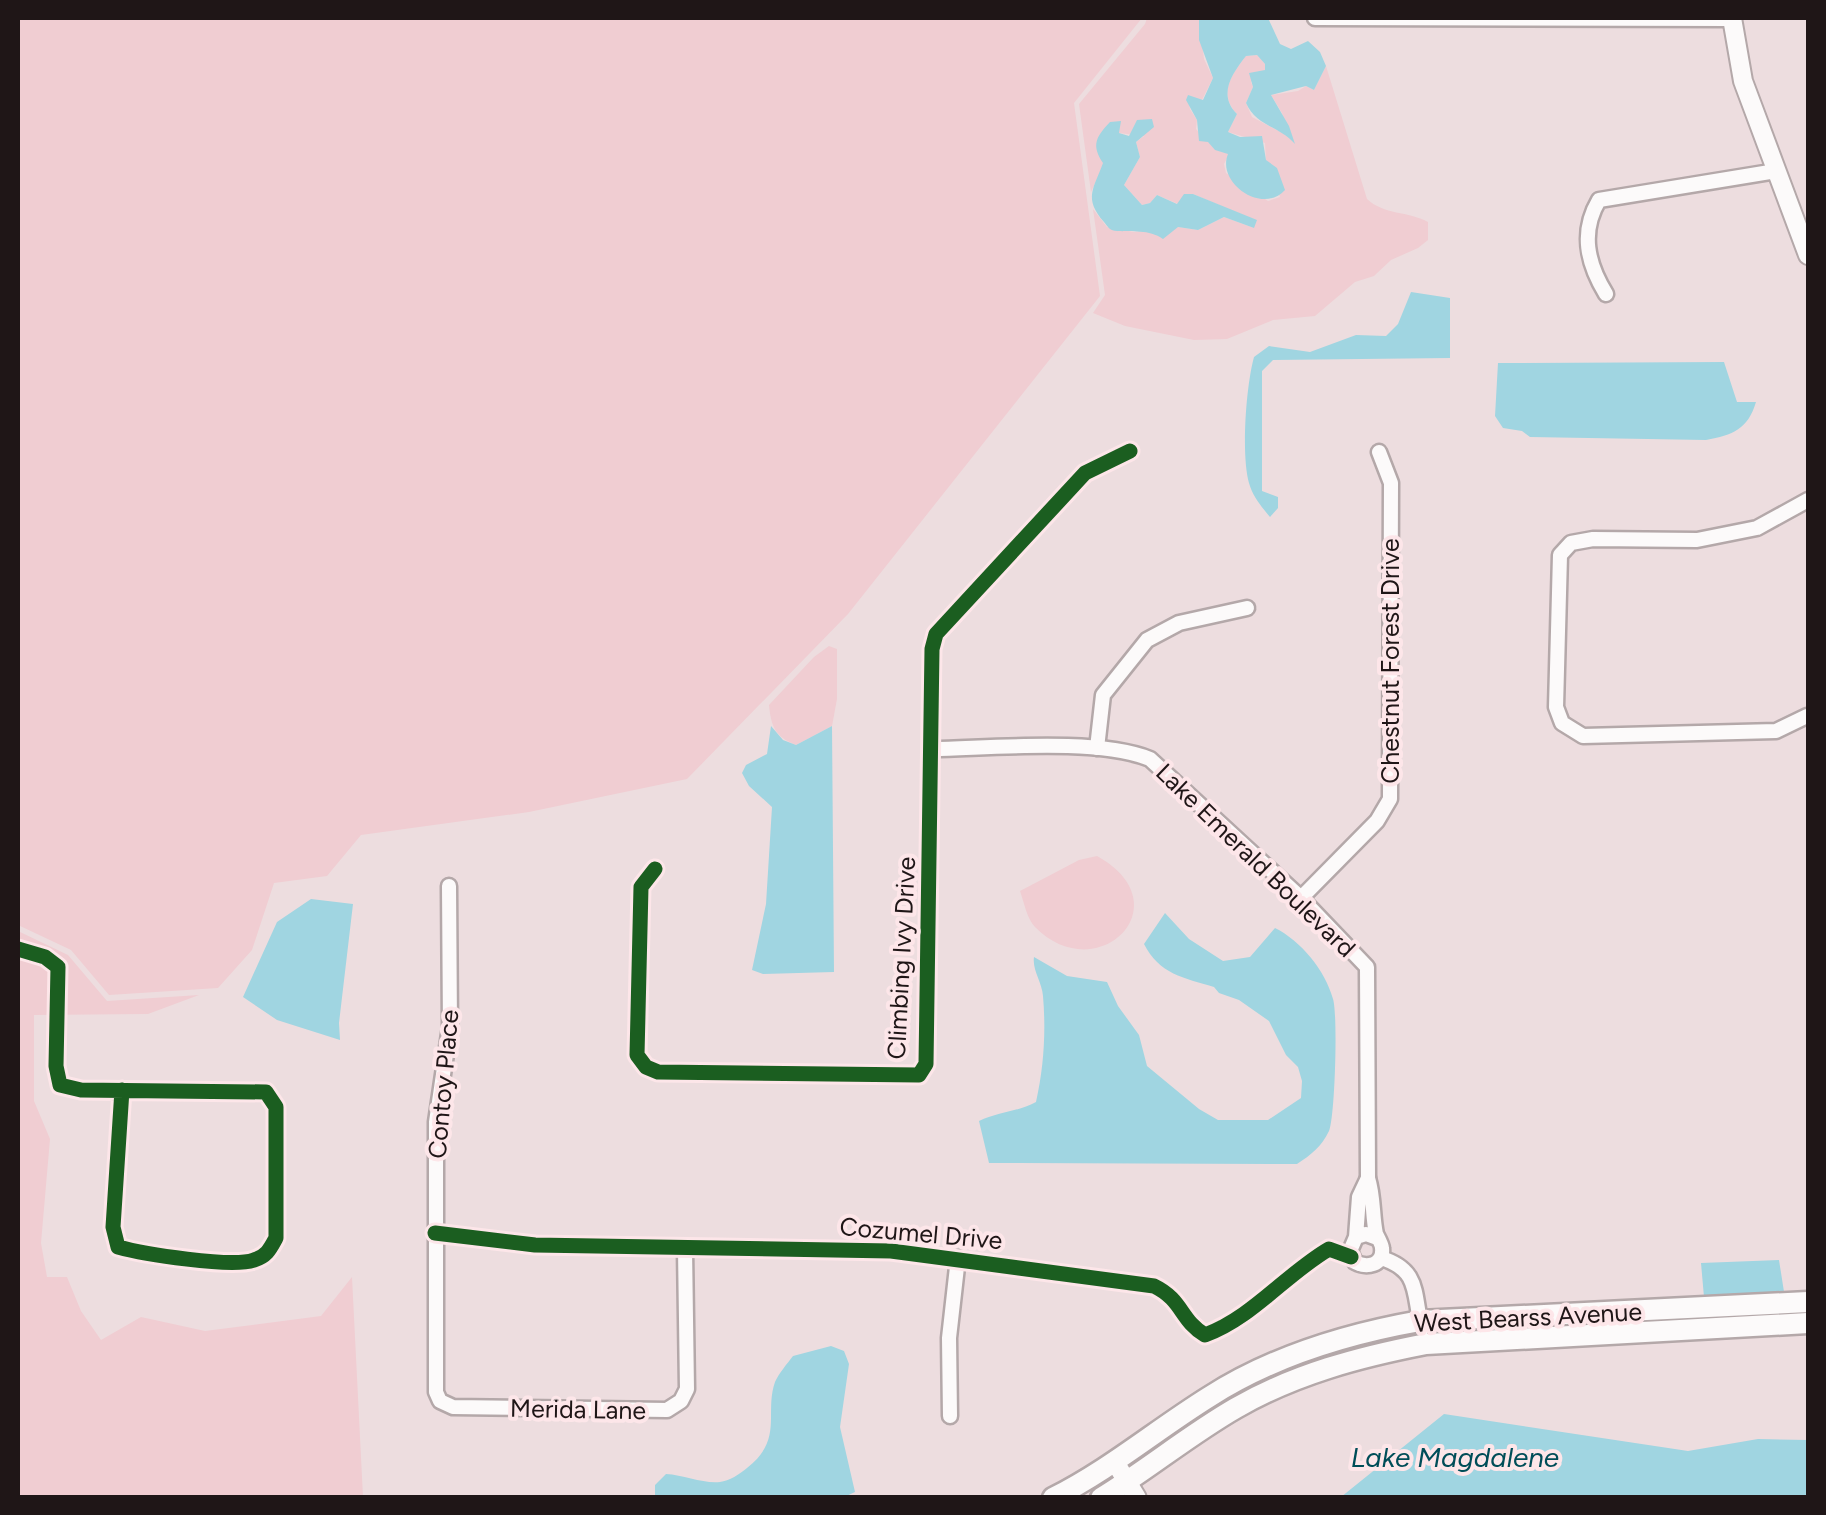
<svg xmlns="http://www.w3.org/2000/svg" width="1826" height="1515" viewBox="0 0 1826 1515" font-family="Figtree,sans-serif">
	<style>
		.green { fill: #f0cdd2 }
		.water { fill: #a0d5e1 }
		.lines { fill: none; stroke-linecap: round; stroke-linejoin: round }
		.minor-casing { stroke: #b4a8a9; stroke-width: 19 }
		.tertiary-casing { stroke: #b4a8a9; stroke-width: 22 }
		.secondary-casing { stroke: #b4a8a9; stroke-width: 25 }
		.minor { stroke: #fcfafa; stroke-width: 14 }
		.tertiary { stroke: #fcfafa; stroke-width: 18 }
		.secondary { stroke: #fcfafa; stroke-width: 20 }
		.cycleway-casing { stroke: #fde6e9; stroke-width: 21 }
		.cycleway { stroke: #1b5e20; stroke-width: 15 }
		.labels { text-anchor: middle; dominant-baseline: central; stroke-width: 8; stroke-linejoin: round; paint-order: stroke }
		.street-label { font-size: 25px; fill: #1f1617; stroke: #fde6e9 }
		.water-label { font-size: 28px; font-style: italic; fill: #004d58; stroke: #fde6e9 }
	</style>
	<rect width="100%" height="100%" fill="#eddddf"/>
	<g class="green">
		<polygon points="18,18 1142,18 1074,103 1100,296 848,614 687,779 529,812 361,835 327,876 274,883 252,950 218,988 109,995 71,950 18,925"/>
		<path d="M1147,18H1199L1204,59L1213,78L1202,100L1188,96L1190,109L1197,120L1196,129L1208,142L1229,154L1224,164L1226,173L1268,201L1280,197L1266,160L1265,143L1228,132L1237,114C1218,94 1231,75 1246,56L1257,55L1265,64V70L1251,82L1253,87L1246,103L1252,117L1288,136L1282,113L1271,95L1298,91L1306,86L1314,90L1326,66L1367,199C1384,215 1408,211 1428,222V240L1418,248L1391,260L1374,276L1355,282L1315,316L1273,320L1227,339L1194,340L1125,326L1093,313L1105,295L1093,209L1107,227L1134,232L1178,227L1198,230L1224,217L1254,228L1247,217L1193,194L1178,204L1157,195L1150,203L1142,205L1124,185L1140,157L1136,142L1144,136L1119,133L1091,192L1079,104L1145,24Z"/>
		<path d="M829,646L837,649V699L832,726L796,745C775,737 771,726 769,705L814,657Z"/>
		<path d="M1097,856C1185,905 1097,990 1035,927C1027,919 1024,902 1020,891L1079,860Z"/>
		<polygon points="18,931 68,955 107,1001 199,995 148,1014 34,1015 34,1101 50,1139 41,1243 47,1277 67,1277 81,1311 101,1340 141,1317 205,1331 321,1316 352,1277 363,1497 18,1498"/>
	</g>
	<g class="water">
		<path d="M1199,18H1268L1280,44L1291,49L1308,41L1320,52L1326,66L1314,90L1306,86L1271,95L1289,126L1295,144C1279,126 1256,126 1246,103L1253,87L1249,73L1265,70V64L1257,55L1246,56C1231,75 1218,95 1237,114L1228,132L1240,137L1262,136L1266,160L1277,168L1285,190C1263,215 1216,183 1228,154L1215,150L1208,142L1199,141L1197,120L1186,100L1188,95L1203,100L1213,78L1199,40Z"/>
		<path d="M1152,119L1154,127L1136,142L1140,157L1124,185L1142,205L1150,203L1157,195L1177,204L1184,194H1193L1257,220L1254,228L1224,217L1198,230L1178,227L1163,239C1149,229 1132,232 1117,231C1110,231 1108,227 1104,222C1083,198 1094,188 1103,163C1091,145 1096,137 1110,122L1121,121L1119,133L1129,136L1137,120Z"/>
		<path d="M1411,292L1450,298V358L1273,360L1262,371V491L1278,497V508L1270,517C1261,506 1253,497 1249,483C1241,455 1246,386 1254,357L1269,346L1310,352L1356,335L1386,336L1398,324Z"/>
		<path d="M1724,362L1737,402H1756C1748,429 1733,435 1706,440L1530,437L1522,431L1503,428L1495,416L1498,363Z"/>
		<polygon points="771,726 783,740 796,745 832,726 834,972 763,974 752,970 766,904 772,807 749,786 742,773 746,765 767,754"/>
		<polygon points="311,899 353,904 339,1023 340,1040 277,1020 243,997 277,922"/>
		<path d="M1165,913L1189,939L1223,961L1250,957L1275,928C1301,941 1325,970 1333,999C1338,1014 1335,1117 1329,1131C1322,1146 1311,1155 1297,1164L989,1163L979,1121C998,1112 1017,1112 1036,1102C1044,1067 1046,1031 1043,996C1042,982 1032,970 1034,957L1067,976L1107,982L1118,1006L1139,1035L1147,1066L1199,1109L1218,1120H1268L1301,1098L1302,1081L1298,1067L1286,1055L1269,1021L1239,1000L1219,993L1214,987C1184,978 1159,974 1144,944Z"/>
		<polygon points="1779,1260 1784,1292 1704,1297 1701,1263"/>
		<path d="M831,1346L844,1351L849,1364L840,1427L855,1492L842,1498L655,1497V1485L666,1474C684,1475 704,1484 720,1482C729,1481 740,1474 747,1468C784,1439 764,1414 775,1382C779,1373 787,1364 793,1356Z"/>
		<polygon points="1444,1414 1688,1451 1758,1439 1808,1440 1808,1497 1341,1497"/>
	</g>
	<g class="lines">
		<defs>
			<g id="minor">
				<polyline points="1315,18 1732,19"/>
				<path d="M1606,294C1587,263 1580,232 1599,200L1776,171"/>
				<polyline points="1807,716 1776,731 1583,736 1562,723 1556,707 1560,555 1571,543 1593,539 1697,540 1757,528 1808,500"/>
				<polyline points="1097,748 1103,695 1147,640 1179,623 1247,608"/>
				<path d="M933,749C992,748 1098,738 1150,759L1301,898L1367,967L1368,1178"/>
				<polyline points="655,869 641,887 637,1055 646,1067 658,1072 919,1075 926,1064 932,649 936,634 1085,473 1130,451"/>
				<polyline points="449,886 450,1027 436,1122 436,1392 440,1401 453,1407 667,1410 681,1401 687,1389 685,1249"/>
				<polyline points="1301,898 1377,821 1390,799 1391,483 1379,452"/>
				<path d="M18,949L45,957L58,967L56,1066L60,1085L81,1090L266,1092L276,1107V1238C270,1249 267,1256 254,1260C232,1268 143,1254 118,1247L113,1227L122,1090"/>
				<path d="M435,1233L535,1245L891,1251L1154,1286C1183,1300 1180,1320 1205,1335C1252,1318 1286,1274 1329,1249L1351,1257"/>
				<path d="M1356,1237L1359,1197L1368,1178C1374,1197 1372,1215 1376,1234C1377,1236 1382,1245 1382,1248C1384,1266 1366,1268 1355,1262L1350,1251L1356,1237L1366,1234L1377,1238"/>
				<path d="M1381,1258C1421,1270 1413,1295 1422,1329"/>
				<polyline points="950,1416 949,1338 958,1258"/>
			</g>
			<g id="tertiary">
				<polyline points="1732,18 1743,81 1808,255"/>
				<polyline points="1115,1462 1137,1498"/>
			</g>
			<g id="secondary">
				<path d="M1053,1498C1109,1470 1156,1430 1209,1397C1273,1356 1346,1334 1420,1321L1808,1302"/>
				<path d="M1101,1498C1147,1470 1189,1435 1236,1408C1295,1374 1359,1357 1426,1344L1808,1323"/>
			</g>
		</defs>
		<use href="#minor" class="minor-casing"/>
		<use href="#tertiary" class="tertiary-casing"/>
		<use href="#secondary" class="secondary-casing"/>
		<use href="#minor" class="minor"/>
		<use href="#tertiary" class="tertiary"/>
		<use href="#secondary" class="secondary"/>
		<defs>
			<g id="cycleway">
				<polyline points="655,869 641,887 637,1055 646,1067 658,1072 919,1075 926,1064 932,649 936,634 1085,473 1130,451"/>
				<path d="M18,949L45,957L58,967L56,1066L60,1085L81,1090L266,1092L276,1107V1238C270,1249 267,1256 254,1260C232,1268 143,1254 118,1247L113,1227L122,1090"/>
				<path d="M435,1233L535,1245L891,1251L1154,1286C1183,1300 1180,1320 1205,1335C1252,1318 1286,1274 1329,1249L1351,1257"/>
			</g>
		</defs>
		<use href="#cycleway" class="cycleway-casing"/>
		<use href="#cycleway" class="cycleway"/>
	</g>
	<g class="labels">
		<g class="street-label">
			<text transform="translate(1390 661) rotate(-90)">Chestnut Forest Drive</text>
			<text transform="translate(1256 860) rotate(44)">Lake Emerald Boulevard</text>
			<text transform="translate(901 958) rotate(-87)">Climbing Ivy Drive</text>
			<text transform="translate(443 1084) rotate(-85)">Contoy Place</text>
			<text transform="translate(921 1233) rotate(5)">Cozumel Drive</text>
			<text transform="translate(1528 1317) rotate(-3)">West Bearss Avenue</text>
			<text transform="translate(578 1409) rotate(1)">Merida Lane</text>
		</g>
		<g class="water-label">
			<text x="1455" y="1457">Lake Magdalene</text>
		</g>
	</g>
	<rect width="1826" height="1515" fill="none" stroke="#1f1617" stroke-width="40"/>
</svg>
